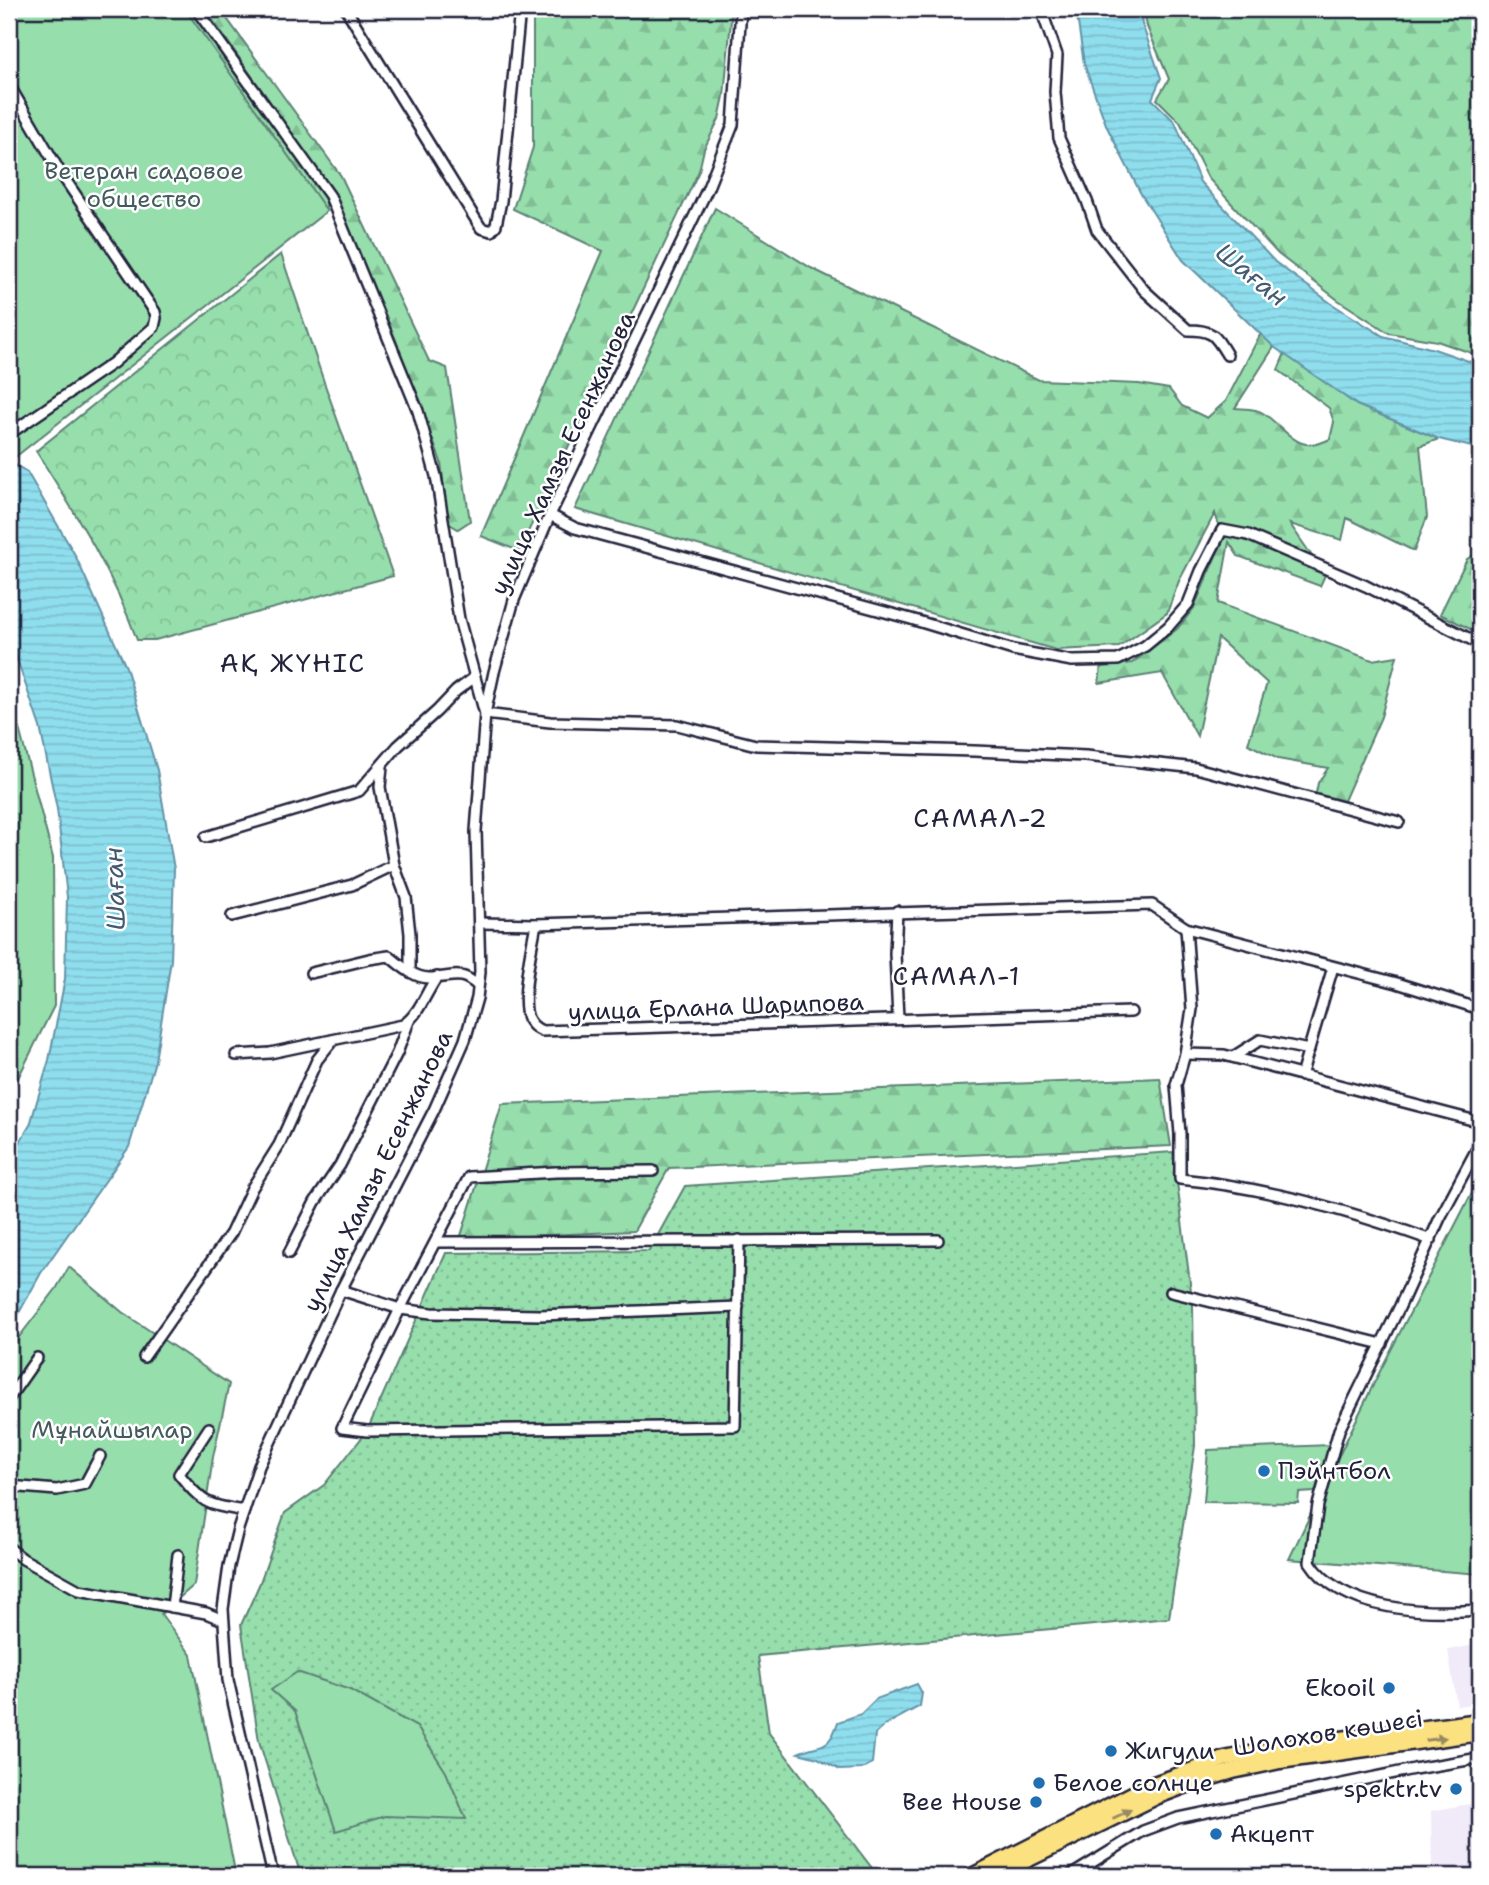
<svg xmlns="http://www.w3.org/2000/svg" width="1489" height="1885" viewBox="0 0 1489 1885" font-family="'Shantell Sans',sans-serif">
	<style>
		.built { fill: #f0eaf9 }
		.grass { fill: url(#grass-dots); stroke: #5c8074; stroke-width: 2 }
		.forest { fill: url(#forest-firs); stroke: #5c8074; stroke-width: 2 }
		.park { fill: url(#park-crowns); stroke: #5c8074; stroke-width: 2 }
		.garden { fill: #96deac; stroke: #5c8074; stroke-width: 2 }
		.water { fill: url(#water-rules); stroke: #6393a6; stroke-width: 2 }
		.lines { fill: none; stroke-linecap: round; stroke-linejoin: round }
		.minor-casing { stroke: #22223b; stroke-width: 14 }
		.highway-casing { stroke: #22223b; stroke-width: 19 }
		.minor { stroke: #fff; stroke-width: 9 }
		.highway { stroke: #fbe180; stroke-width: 14 }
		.oneway { fill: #998b61 }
		.poi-dot { fill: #1f6fb2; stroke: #fff; stroke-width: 2.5 }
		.labels { text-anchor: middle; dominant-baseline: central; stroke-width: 5; stroke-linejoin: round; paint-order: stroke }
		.park-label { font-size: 24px; fill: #455a5d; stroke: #fff }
		.street-label { font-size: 24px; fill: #22223b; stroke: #fff }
		.poi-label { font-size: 24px; fill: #22223b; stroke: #fff; text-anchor: start }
		.water-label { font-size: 26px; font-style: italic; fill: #435a71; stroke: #fff }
		.neighbourhood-label { font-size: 26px; letter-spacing: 2px; fill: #22223b; stroke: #fff }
	</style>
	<defs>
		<pattern id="grass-dots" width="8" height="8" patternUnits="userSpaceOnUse" patternTransform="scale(1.75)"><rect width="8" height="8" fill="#96deac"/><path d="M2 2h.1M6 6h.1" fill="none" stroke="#81be95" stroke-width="1.8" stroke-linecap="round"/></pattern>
		<pattern id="forest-firs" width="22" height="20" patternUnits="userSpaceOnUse" patternTransform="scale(1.75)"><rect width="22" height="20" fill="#96deac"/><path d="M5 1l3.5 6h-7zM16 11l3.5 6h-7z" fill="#81be95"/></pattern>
		<pattern id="park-crowns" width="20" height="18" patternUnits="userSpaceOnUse" patternTransform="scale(1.75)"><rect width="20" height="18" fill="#96deac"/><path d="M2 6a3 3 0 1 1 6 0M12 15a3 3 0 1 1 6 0" fill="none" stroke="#81be95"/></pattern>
		<pattern id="water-rules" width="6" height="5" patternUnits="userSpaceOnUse" patternTransform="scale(1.75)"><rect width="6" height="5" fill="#8fdeee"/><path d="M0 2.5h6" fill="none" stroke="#7bbecd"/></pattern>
	</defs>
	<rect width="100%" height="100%" fill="#fff"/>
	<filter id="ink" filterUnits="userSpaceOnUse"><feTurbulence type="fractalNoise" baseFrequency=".0143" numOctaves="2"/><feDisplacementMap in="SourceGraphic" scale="14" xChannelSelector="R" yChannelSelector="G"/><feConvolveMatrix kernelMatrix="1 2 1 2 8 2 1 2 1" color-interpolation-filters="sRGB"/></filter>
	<g filter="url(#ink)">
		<g class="built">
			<polygon points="1480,1644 1480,1703 1457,1706 1448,1650"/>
			<polygon points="1480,1802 1480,1876 1393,1876 1393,1870 1432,1867 1431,1811"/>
		</g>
		<polygon class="grass" points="1173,1152 1193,1306 1195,1446 1169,1618 758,1656 769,1733 878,1876 301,1876 259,1741 241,1625 259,1585 285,1513 324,1485 367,1431 446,1253 649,1251 685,1186"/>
		<g class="forest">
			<polygon points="179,9 191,9 324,197 327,207 320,209"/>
			<polygon points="205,9 220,9 341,176 429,361 447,368 470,521 458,529 448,523 441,462 395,338 334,194"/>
			<polygon points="533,9 732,9 724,96 719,119 704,149 699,171 519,551 481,536 603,251 513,209 533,147"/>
			<polygon points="1144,9 1480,9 1480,356 1437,341 1389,333 1338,300 1278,254 1208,178 1180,122 1157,99 1169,79 1147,27"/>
			<path d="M715,208L811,268L1039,380L1139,384L1169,389L1182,406L1207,418L1226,401L1261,333L1274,347L1235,408C1244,409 1256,408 1263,413C1287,429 1297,456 1330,439L1334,422L1329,408L1278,370L1285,353L1357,405L1439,439L1420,446L1427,517L1414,551L1347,518L1342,540L1290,524L1325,575L1320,586L1238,556L1229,542L1218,603L1372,660L1397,656L1381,717L1343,803L1315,798L1318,783L1328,768L1278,759L1248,744L1267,683L1218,638L1197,736L1162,673L1099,683L1101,667L1132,663L1177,629L1194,608L1223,539L1215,513L1179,581L1167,613L1119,647L1056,650L575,509Z"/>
			<polygon points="1480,552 1480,634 1440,614 1467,559"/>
			<polygon points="1160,1078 1171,1146 669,1168 634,1231 460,1239 502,1104"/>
		</g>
		<path class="park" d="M281,254L325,385L393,576L155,640H137C112,570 75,513 36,451Z"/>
		<g class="garden">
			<polygon points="9,9 185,9 327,211 14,458 9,454"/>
			<polygon points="9,690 53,858 54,1006 9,1096"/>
			<polygon points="1480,1177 1480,1574 1289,1559 1376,1379"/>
			<polygon points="69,1267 122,1312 229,1384 213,1457 194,1585 161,1614 191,1655 236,1876 9,1876 9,1350 56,1289"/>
			<polygon points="1330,1445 1315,1492 1299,1493 1298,1503 1204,1502 1208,1450"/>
			<polygon points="297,1672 350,1690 417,1727 446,1772 466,1819 385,1816 336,1831 295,1711 271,1690"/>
		</g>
		<g class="water">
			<polygon points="1076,9 1140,9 1142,24 1161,78 1152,99 1175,122 1200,182 1275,262 1332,304 1383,336 1434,349 1480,365 1480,449 1439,439 1357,405 1274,347 1183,260 1141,194 1107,127 1084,64"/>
			<polygon points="9,461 27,472 75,555 126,667 157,770 174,869 171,960 155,1061 129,1147 41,1273 9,1331 9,1160 30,1125 49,1060 65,979 67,897 57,809 40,727 9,636"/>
			<path d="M917,1684L922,1693L920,1706L885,1725L875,1734L872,1763L862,1769L840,1770L818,1758L798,1753C820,1742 828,1753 838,1722L861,1714L876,1699Z"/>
		</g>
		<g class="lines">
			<defs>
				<g id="minor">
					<polyline points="196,9 330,196 418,411 436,476 459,619 485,714 550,722 677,725 756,745 974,751 1086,756 1196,768 1399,822"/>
					<polyline points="346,9 481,228 491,231 496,225 501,201 520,9"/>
					<path d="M1041,9L1057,55L1055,92L1059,138L1087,201L1097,230L1144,290L1188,330C1213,330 1215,335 1227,355"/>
					<polyline points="9,85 60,172 155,312 156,318 154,327 113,363 9,434"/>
					<polyline points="550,515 575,528 911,619 1013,650 1072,661 1118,660 1145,646 1168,627 1188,604 1201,571 1222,530 1248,535 1366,586 1480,644"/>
					<polyline points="382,767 380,787 394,865 406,897 410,934 410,972"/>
					<polyline points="206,837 359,791 398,746 437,711 456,691 475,677"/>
					<polyline points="897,911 895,953 898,1019"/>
					<polyline points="232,916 352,885 394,865"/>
					<polyline points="479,923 536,924 1152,905 1186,928 1397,983 1480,1009"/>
					<path d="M536,924C532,945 519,1003 529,1020C532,1025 537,1029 542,1031L1131,1012"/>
					<path d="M1186,928L1192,1009L1185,1054L1176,1085L1180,1134V1179C1265,1187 1351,1211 1431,1240"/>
					<path d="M311,973L369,959L389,956C400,965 414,978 429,978C451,979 459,968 478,986"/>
					<polyline points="1185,1054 1224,1055 1480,1122"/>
					<path d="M236,1055L270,1053L403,1025C419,1015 426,992 437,977"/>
					<polyline points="1233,1057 1260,1040 1309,1050"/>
					<polyline points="1301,1076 1333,967"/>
					<path d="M1480,1143L1440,1218L1400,1306L1339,1430L1318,1505L1310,1562C1342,1612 1427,1614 1480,1610"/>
					<polyline points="653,1171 556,1172 469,1177 400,1309 342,1428 367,1431 735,1426 739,1240"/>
					<polyline points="436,1242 938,1240"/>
					<polyline points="289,1253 315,1202 340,1165 397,1053 409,1021"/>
					<polyline points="341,1290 400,1309 431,1313 540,1315 738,1307"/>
					<polyline points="1171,1292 1382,1344"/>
					<polyline points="144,1357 231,1233 252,1188 279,1145 317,1060 333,1040"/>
					<polyline points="9,1398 37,1358"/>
					<path d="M209,1428L179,1474C204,1505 206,1504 244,1511"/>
					<polyline points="9,1486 57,1490 85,1484 100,1456"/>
					<polyline points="9,1548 23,1559 79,1590 206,1613 223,1620"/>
					<polyline points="172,1607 178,1555"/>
					<polyline points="273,1876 228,1680 223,1609 229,1566 238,1529 259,1466 341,1290 434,1110 465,1040 477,998 480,972 476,831 485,714 494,672 514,600 550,515 707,190 733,125 741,9"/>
					<polyline points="1070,1876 1143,1831 1178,1818 1414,1769 1480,1758"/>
				</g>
				<g id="highway">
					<polyline points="972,1876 1148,1786 1224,1759 1302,1744 1480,1721"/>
					<polyline points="994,1876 1158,1796 1195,1782 1233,1771 1280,1761 1480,1733"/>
				</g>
			</defs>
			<use href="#minor" class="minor-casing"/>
			<use href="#highway" class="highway-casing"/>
			<use href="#minor" class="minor"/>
			<use href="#highway" class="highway"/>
		</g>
		<defs><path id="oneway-solid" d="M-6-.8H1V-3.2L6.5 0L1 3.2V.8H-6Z" transform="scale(1.75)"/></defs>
		<g class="oneway">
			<use href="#oneway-solid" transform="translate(1436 1739) rotate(-8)"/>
			<use href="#oneway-solid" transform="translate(1122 1814) rotate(-26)"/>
		</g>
	</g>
	<g class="poi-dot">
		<circle cx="1264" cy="1471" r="7"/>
		<circle cx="1389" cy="1688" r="7"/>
		<circle cx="1111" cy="1751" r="7"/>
		<circle cx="1039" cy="1783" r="7"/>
		<circle cx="1456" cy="1789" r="7"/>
		<circle cx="1036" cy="1802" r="7"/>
		<circle cx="1216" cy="1834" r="7"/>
	</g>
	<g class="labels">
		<g class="park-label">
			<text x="144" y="171">Ветеран садовое<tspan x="144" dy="28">общество</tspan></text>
			<text x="112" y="1430">Мұнайшылар</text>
		</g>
		<g class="street-label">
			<text transform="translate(563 453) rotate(-65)">улица Хамзы Есенжанова</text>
			<text transform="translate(716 1007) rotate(-2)">улица Ерлана Шарипова</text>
			<text transform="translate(378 1171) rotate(-64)">улица Хамзы Есенжанова</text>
			<text transform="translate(1328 1733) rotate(-9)">Шолохов көшесі</text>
		</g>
		<g class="poi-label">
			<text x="1278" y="1471">Пэйнтбол</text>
			<text x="1375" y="1688" text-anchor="end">Ekooil</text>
			<text x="1125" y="1751">Жигули</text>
			<text x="1053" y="1783">Белое солнце</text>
			<text x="1442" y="1789" text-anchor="end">spektr.tv</text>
			<text x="1022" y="1802" text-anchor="end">Bee House</text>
			<text x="1230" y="1834">Акцепт</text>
		</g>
		<g class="water-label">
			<text transform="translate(1252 274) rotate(39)">Шаған</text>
			<text transform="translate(114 889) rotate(-92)">Шаған</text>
		</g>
		<g class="neighbourhood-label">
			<text x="293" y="662">АҚ ЖҮНІС</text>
			<text x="981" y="817">САМАЛ-2</text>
			<text x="957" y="975">САМАЛ-1</text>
		</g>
	</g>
	<rect width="1489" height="1885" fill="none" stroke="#fff" stroke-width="35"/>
	<rect x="18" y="18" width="1454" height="1850" fill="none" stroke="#22223b" stroke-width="2.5" filter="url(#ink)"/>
</svg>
